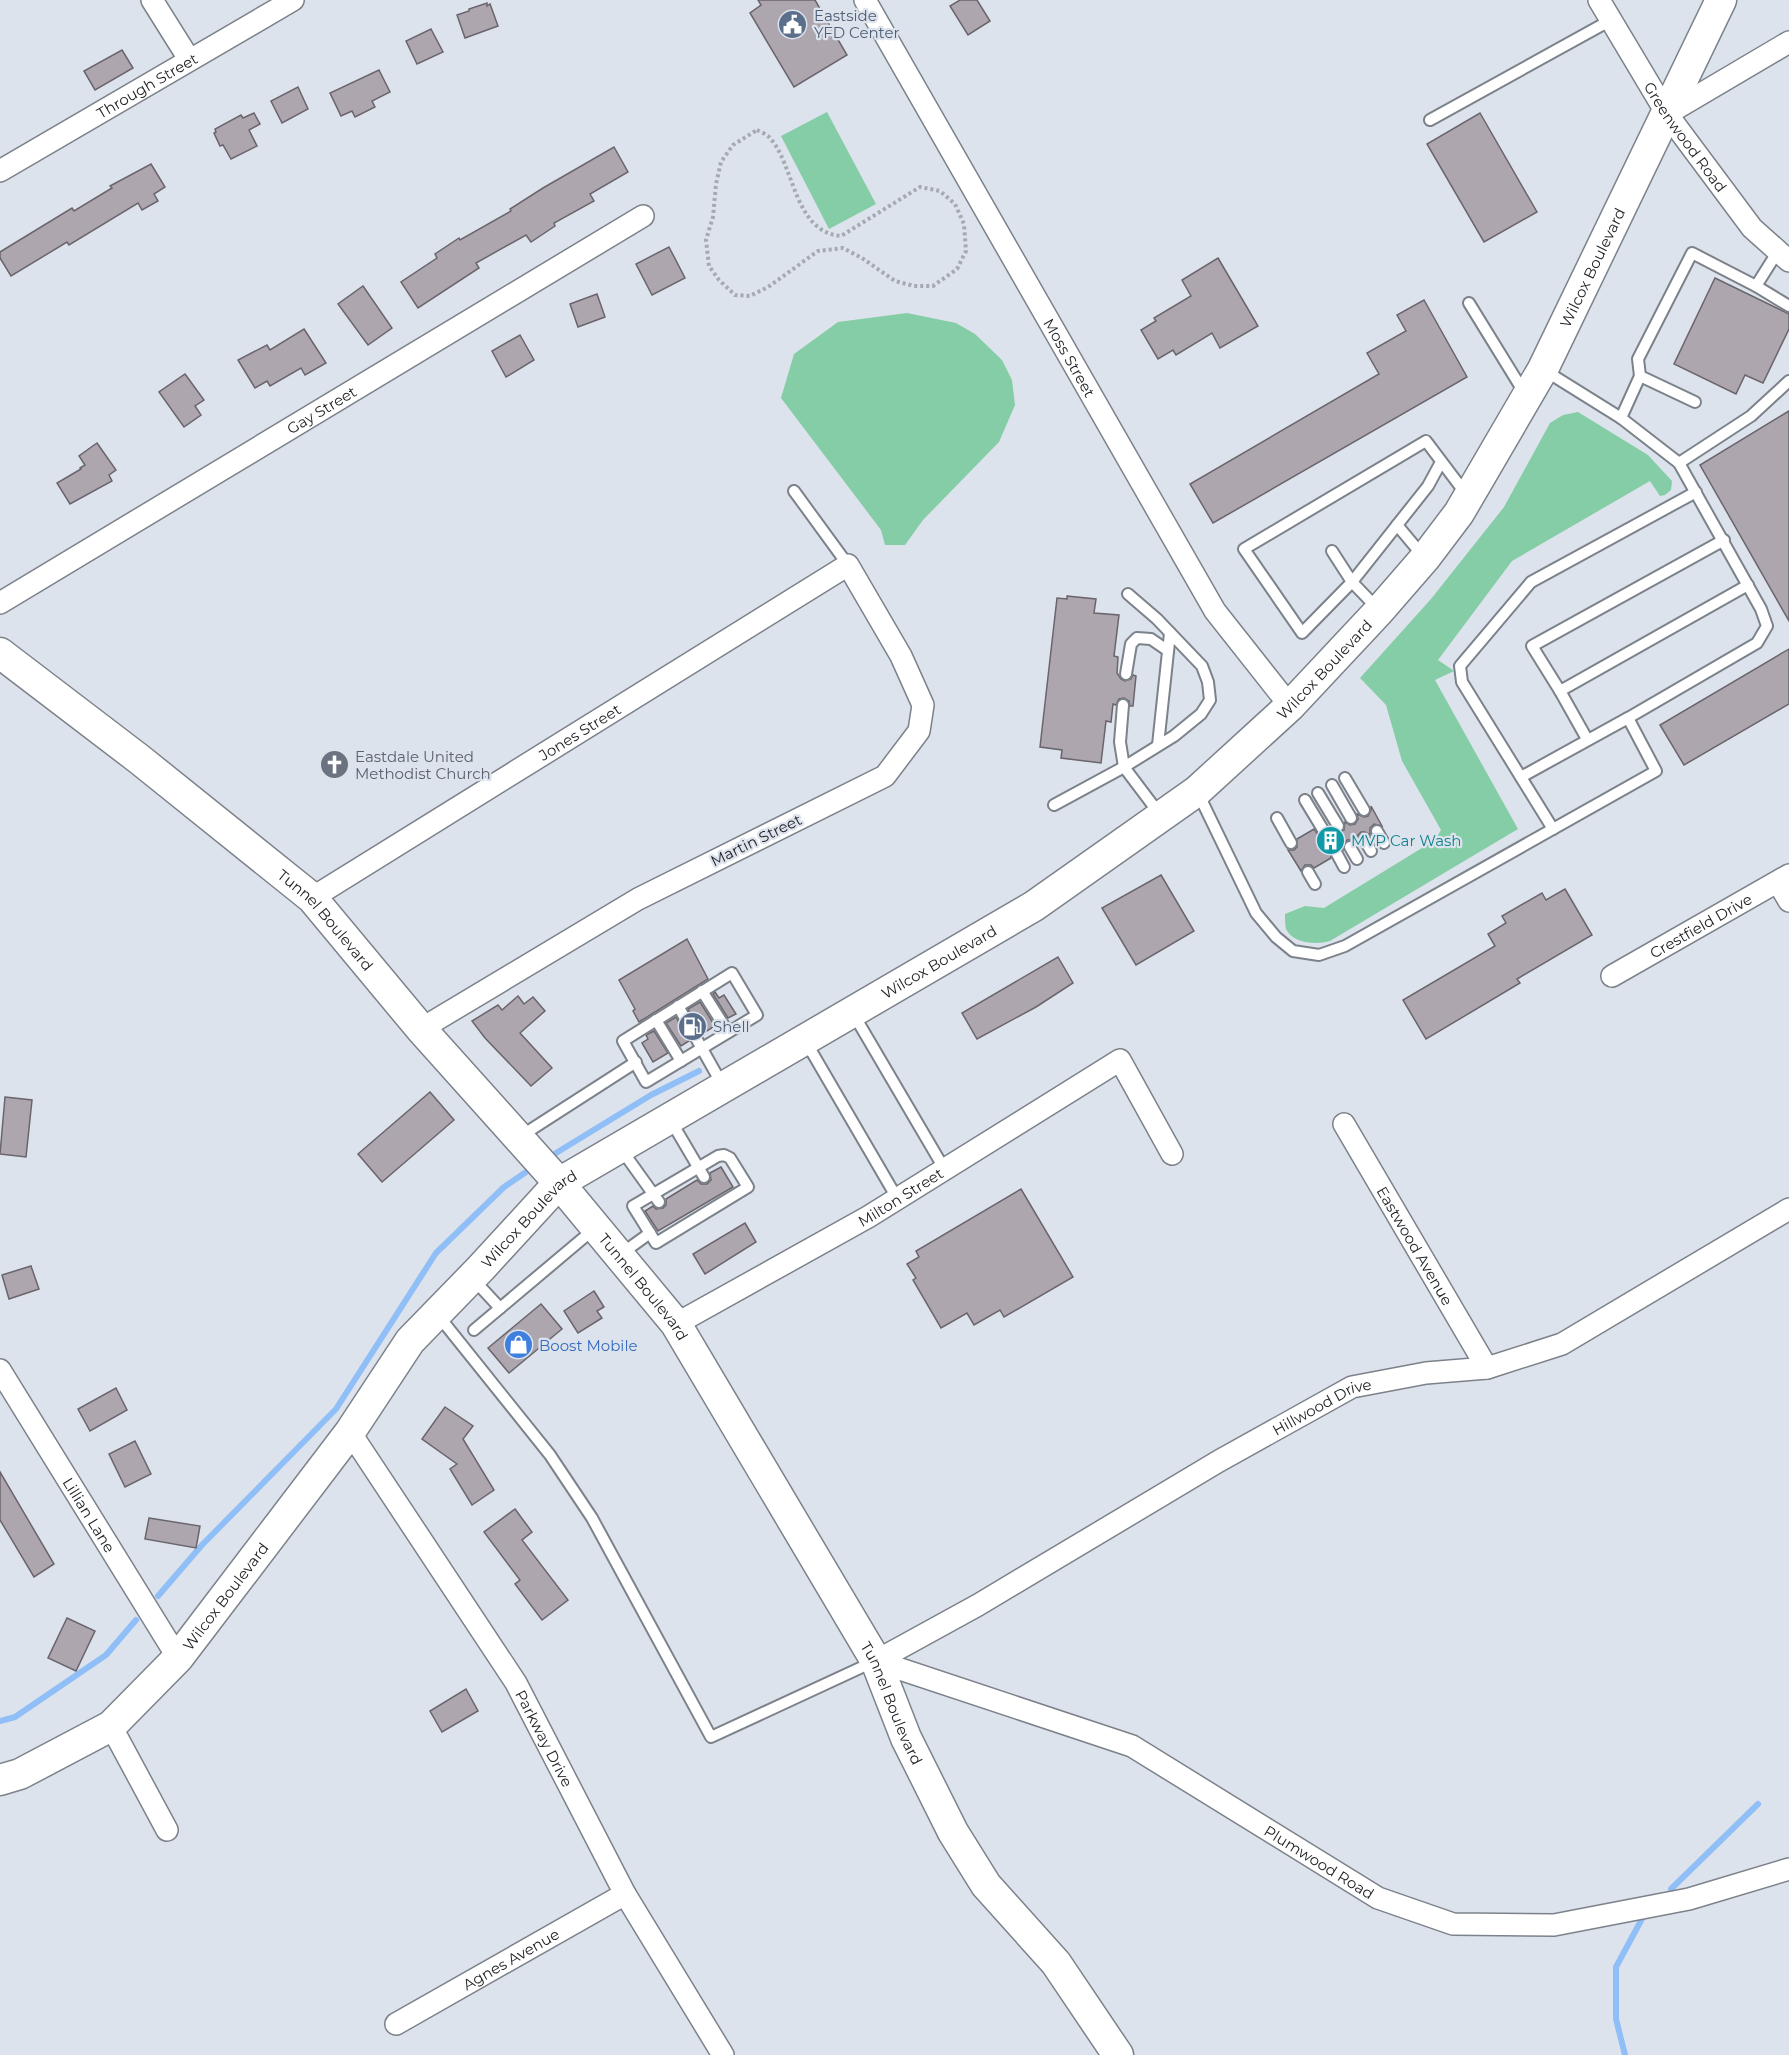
<svg xmlns="http://www.w3.org/2000/svg" width="1789" height="2055" viewBox="0 0 1789 2055" font-family="Montserrat,sans-serif">
	<style>
		.green { fill: #85cda6 }
		.lines { fill: none; stroke-linecap: round; stroke-linejoin: round }
		.stream { stroke: #90bef6; stroke-width: 6 }
		.building { fill: #ada6af; stroke: #6a646c; stroke-width: 1.5 }
		.service-casing { stroke: #7c828a; stroke-width: 14 }
		.minor-casing { stroke: #7c828a; stroke-width: 24 }
		.secondary-casing { stroke: #7c828a; stroke-width: 33 }
		.path { stroke: #a5aab1; stroke-width: 4; stroke-dasharray: 3 3; stroke-linecap: butt }
		.service { stroke: #fff; stroke-width: 10 }
		.minor { stroke: #fff; stroke-width: 21 }
		.secondary { stroke: #fff; stroke-width: 30 }
		.labels { text-anchor: middle; dominant-baseline: central; stroke-width: 4.5; stroke-linejoin: round; paint-order: stroke }
		.service-label { font-size: 15px; fill: #4e5e75; stroke: #dde3ec; text-anchor: start }
		.street-label { font-size: 15px; fill: #222427; stroke: #dde3ec }
		.worship-label { font-size: 15px; fill: #5b616d; stroke: #dde3ec; text-anchor: start }
		.culture-label { font-size: 15px; fill: #0d838f; stroke: #dde3ec; text-anchor: start }
		.shop-label { font-size: 15px; fill: #366cbe; stroke: #dde3ec; text-anchor: start }
	</style>
	<rect width="100%" height="100%" fill="#dde3ec"/>
	<g class="green">
		<polygon points="827,112 876,204 829,229 781,136"/>
		<polygon points="907,313 956,323 975,334 1002,360 1012,380 1015,405 999,442 923,520 905,545 885,545 881,530 781,398 794,354 838,322"/>
		<path d="M1578,412L1648,455L1672,481L1671,490L1665,495L1660,496L1650,481L1512,561L1438,660L1454,671L1435,680L1518,829L1330,941C1317,945 1293,944 1286,929C1285,925 1285,918 1285,914L1305,906L1324,908L1435,840L1441,830L1402,761L1386,705L1360,678L1431,599L1504,507L1550,423L1563,415Z"/>
	</g>
	<g class="lines">
		<g class="stream">
			<polyline points="556,1153 651,1095 699,1071"/>
			<polyline points="158,1596 202,1545 336,1409 436,1253 504,1187 526,1172"/>
			<polyline points="0,1721 15,1717 106,1655 136,1620"/>
			<polyline points="1671,1889 1758,1804"/>
			<polyline points="1625,2055 1616,2019 1616,1967 1643,1917"/>
		</g>
	</g>
	<g class="building">
		<polygon points="758,0 815,0 847,55 794,87 750,13 761,5"/>
		<polygon points="960,0 977,0 990,21 968,35 950,6"/>
		<polygon points="487,3 487,6 490,4 498,26 465,38 457,15 469,11 469,9"/>
		<polygon points="431,29 443,52 417,64 406,41"/>
		<polygon points="122,50 133,68 95,90 84,71"/>
		<polygon points="379,70 390,92 372,101 375,107 355,117 352,111 341,116 330,93"/>
		<polygon points="298,87 308,109 282,123 271,101"/>
		<polygon points="254,113 260,124 249,130 257,146 231,159 223,145 220,146 214,133 216,132 215,129 241,115 243,118"/>
		<polygon points="1480,113 1537,212 1484,242 1427,144"/>
		<polygon points="614,147 628,172 590,194 594,201 554,223 555,226 531,242 526,235 476,263 479,268 418,308 401,282 437,258 435,254 459,238 460,240 511,211 510,209 543,188"/>
		<polygon points="151,164 165,187 154,194 158,201 142,210 138,203 69,245 67,242 11,276 0,258 0,252 72,208 74,211 112,188 110,186"/>
		<polygon points="669,247 685,278 652,295 636,264"/>
		<polygon points="1218,258 1258,326 1220,348 1212,333 1176,355 1173,350 1158,359 1141,330 1156,321 1154,318 1191,296 1182,280"/>
		<polygon points="1715,278 1789,314 1789,329 1763,383 1745,375 1736,394 1674,364"/>
		<polygon points="363,286 392,328 368,345 338,304"/>
		<polygon points="597,294 605,317 578,327 570,304"/>
		<polygon points="1424,300 1467,377 1213,523 1190,484 1379,374 1367,353 1406,331 1397,315"/>
		<polygon points="304,329 326,363 305,375 301,368 270,386 267,381 255,388 238,360 267,345 270,350"/>
		<polygon points="520,335 534,360 506,377 492,351"/>
		<polygon points="185,374 204,400 195,406 201,415 184,427 159,392"/>
		<polygon points="1789,411 1789,621 1700,465"/>
		<polygon points="97,443 116,470 109,475 112,481 70,504 57,483 81,469 80,468 85,465 79,456"/>
		<polygon points="1067,596 1096,599 1094,613 1119,615 1114,656 1118,657 1117,673 1121,679 1125,681 1131,679 1133,675 1136,676 1133,706 1130,706 1129,701 1124,698 1119,699 1116,705 1113,704 1111,722 1106,721 1101,763 1061,758 1062,750 1040,747 1057,598 1067,599"/>
		<polygon points="1789,649 1789,704 1684,765 1660,725"/>
		<polygon points="1371,806 1382,826 1374,824 1370,828 1370,835 1365,832 1361,832 1357,836 1357,842 1351,840 1347,840 1343,844 1343,850 1338,847 1331,850 1331,858 1314,868 1311,865 1305,865 1301,871 1288,850 1294,850 1297,847 1297,839 1314,829 1321,839 1328,840 1332,836 1332,830 1338,833 1344,830 1345,822 1350,825 1355,824 1358,819 1357,814 1364,817 1368,816 1371,810"/>
		<polygon points="1161,875 1194,931 1136,965 1102,908"/>
		<polygon points="1565,889 1592,935 1517,979 1520,983 1426,1039 1403,1000 1495,946 1488,934 1506,923 1502,916 1542,893 1546,900"/>
		<polygon points="687,939 708,979 639,1022 633,1011 635,1009 619,980"/>
		<polygon points="1058,957 1073,983 1036,1007 977,1039 962,1013"/>
		<polygon points="715,992 719,998 724,995 736,1014 728,1018 713,994"/>
		<polygon points="518,996 524,1004 533,997 545,1011 520,1033 552,1068 531,1086 485,1038 472,1021 498,1005 502,1010"/>
		<polygon points="700,1002 715,1026 702,1034 688,1009"/>
		<polygon points="676,1017 689,1041 681,1046 666,1023"/>
		<polygon points="654,1031 668,1053 653,1062 642,1043 648,1039 646,1035"/>
		<polygon points="430,1092 454,1120 382,1182 358,1154"/>
		<polygon points="5,1097 32,1100 26,1157 0,1154"/>
		<polygon points="721,1167 733,1187 658,1231 645,1211 653,1206 656,1209 663,1208 666,1205 666,1199 697,1180 701,1184 707,1184 711,1180 710,1173"/>
		<polygon points="1021,1189 1073,1277 1004,1317 1000,1310 974,1325 967,1313 941,1328 913,1280 916,1278 907,1264 919,1257 916,1251"/>
		<polygon points="745,1223 756,1242 705,1274 693,1254"/>
		<polygon points="31,1266 39,1289 9,1299 2,1275"/>
		<polygon points="594,1291 604,1307 597,1311 602,1318 578,1333 564,1311"/>
		<polygon points="541,1304 562,1329 509,1373 488,1348"/>
		<polygon points="116,1388 127,1410 90,1431 78,1409"/>
		<polygon points="445,1407 473,1426 463,1439 494,1490 472,1505 450,1469 457,1464 422,1439"/>
		<polygon points="135,1441 151,1474 125,1487 109,1454"/>
		<polygon points="0,1472 54,1564 34,1577 0,1520"/>
		<polygon points="515,1509 532,1532 522,1540 568,1600 542,1620 515,1584 520,1580 484,1532"/>
		<polygon points="149,1518 200,1526 196,1548 145,1539"/>
		<polygon points="67,1618 95,1631 76,1671 48,1658"/>
		<polygon points="466,1689 478,1711 442,1732 430,1711"/>
	</g>
	<g class="lines">
		<defs>
			<g id="service">
				<polyline points="1430,120 1611,20"/>
				<polyline points="1756,286 1789,306"/>
				<polyline points="1469,303 1525,394"/>
				<polyline points="1640,376 1638,359 1692,253 1756,286 1778,251"/>
				<polyline points="1621,418 1640,376 1695,402"/>
				<polyline points="1441,462 1428,486 1352,582 1302,633 1244,549 1426,441 1466,494"/>
				<polyline points="1679,463 1751,416 1789,381"/>
				<polyline points="794,491 848,565"/>
				<polyline points="1397,525 1423,556"/>
				<polyline points="1332,551 1352,582 1378,609"/>
				<polyline points="1128,594 1157,619 1202,666 1208,682 1210,700 1201,714 1174,736 1124,767 1161,816"/>
				<polyline points="1126,674 1131,644 1137,638 1151,639 1167,650"/>
				<polyline points="1560,691 1532,646 1724,540"/>
				<polyline points="1587,739 1560,691 1748,585"/>
				<polyline points="1158,745 1170,633"/>
				<polyline points="1521,777 1628,718"/>
				<polyline points="1345,778 1364,810"/>
				<polyline points="1332,785 1351,818"/>
				<polyline points="1198,793 1256,913 1276,937 1293,951 1319,955 1345,946 1656,771 1628,718 1757,643 1767,626 1761,609 1679,463 1621,418 1544,370"/>
				<polyline points="1318,793 1338,826"/>
				<polyline points="1305,800 1325,833"/>
				<polyline points="1054,805 1124,767 1120,742 1123,705"/>
				<polyline points="1277,818 1291,843"/>
				<polyline points="1553,829 1462,682 1460,666 1531,582 1696,492"/>
				<polyline points="1377,831 1384,843"/>
				<polyline points="1364,839 1371,851"/>
				<polyline points="1350,847 1357,859"/>
				<polyline points="1337,854 1344,867"/>
				<polyline points="1308,872 1315,884"/>
				<polygon points="732,973 757,1015 646,1082 623,1041"/>
				<polyline points="702,991 728,1032"/>
				<polyline points="678,1006 723,1086"/>
				<polyline points="854,1015 945,1170"/>
				<polyline points="656,1020 681,1061"/>
				<polyline points="806,1042 897,1198"/>
				<polyline points="671,1121 704,1177"/>
				<polyline points="521,1136 636,1062"/>
				<polyline points="621,1149 659,1202"/>
				<polygon points="724,1155 730,1158 748,1187 656,1243 633,1206 718,1156"/>
				<polyline points="621,1254 650,1233"/>
				<polyline points="474,1280 500,1308"/>
				<polyline points="437,1314 550,1455 592,1518 711,1737 873,1662"/>
				<polyline points="474,1330 594,1229"/>
			</g>
			<g id="minor">
				<polyline points="152,0 189,59"/>
				<path id="s1" d="M865,0L1215,611L1290,706"/>
				<path id="s2" d="M1599,0L1667,114L1752,228L1789,261"/>
				<polyline points="1667,114 1789,42"/>
				<path id="s3" d="M0,171L293,0"/>
				<path id="s4" d="M0,603L643,216"/>
				<polyline points="1778,882 1789,901"/>
				<path id="s5" d="M312,898L848,565L901,656L923,705L919,731L885,776L638,899L421,1029"/>
				<path id="s6" d="M1612,976L1789,875"/>
				<path id="s7" d="M1344,1124L1487,1368"/>
				<path id="s8" d="M676,1324L868,1217L1120,1060L1172,1154"/>
				<path id="s9" d="M0,1370L178,1658"/>
				<path id="s10" d="M350,1432L516,1683L625,1894L723,2055"/>
				<path id="s11" d="M876,1661L978,1605L1219,1461L1352,1387L1426,1373L1487,1368L1562,1344L1789,1209"/>
				<path id="s12" d="M876,1661L1132,1746L1378,1898L1453,1924L1554,1925L1689,1899L1789,1869"/>
				<polyline points="111,1726 167,1830"/>
				<path id="s13" d="M396,2024L625,1894"/>
			</g>
			<g id="secondary">
				<path id="s14" d="M0,653L139,759L312,898L421,1029L559,1183L676,1324L876,1661L906,1738L953,1832L986,1885L1056,1963L1118,2055"/>
				<path id="s15" d="M0,1780L20,1774L111,1726L178,1658L350,1432L410,1341L481,1268L559,1183L1034,906L1197,791L1290,706L1379,611L1425,558L1459,513L1543,369L1721,0"/>
			</g>
		</defs>
		<use href="#service" class="service-casing"/>
		<use href="#minor" class="minor-casing"/>
		<use href="#secondary" class="secondary-casing"/>
		<path class="path" d="M757,130C761,132 766,134 769,137C795,164 793,232 841,236L920,187L940,191L955,204L964,224L966,251L957,269L933,286H914L895,281L862,258L843,248L818,251L768,287L750,296L735,295L719,280L709,266L706,240L713,217L716,184L721,162L733,145Z"/>
		<use href="#service" class="service"/>
		<use href="#minor" class="minor"/>
		<use href="#secondary" class="secondary"/>
	</g>
	<defs>
		<symbol id="civic-disc" viewBox="-11 -11 22 22"><circle r="9.5" fill="#5c6f8a" stroke="#dde3ec"/><path d="M-.6-6.5H3V-4.5H.6V-3L4-1V1h2V6H-6V1h2V-1L-.6-3ZM-1.2 2.5V6h2.4V2.5Z" fill="#fff"/></symbol>
		<symbol id="church-disc" viewBox="-11 -11 22 22"><circle r="9.5" fill="#6b7280" stroke="#dde3ec"/><path d="M-1.2-6h2.4v3.5h3.3v2.4h-3.3V6h-2.4V-.1h-3.3v-2.4h3.3Z" fill="#fff"/></symbol>
		<symbol id="building-disc" viewBox="-11 -11 22 22"><circle r="9.5" fill="#0f9aa8" stroke="#dde3ec"/><path d="M-4-6H4V6H1V3H-1V6H-4ZM-2.5-4.3h1.7v1.8h-1.7ZM.8-4.3h1.7v1.8H.8ZM-2.5-1h1.7V.8h-1.7ZM.8-1h1.7V.8H.8Z" fill="#fff"/></symbol>
		<symbol id="fuel-disc" viewBox="-11 -11 22 22"><circle r="9.5" fill="#5c6f8a" stroke="#dde3ec"/><path d="M-5.5-6h7V0h2V4h1.3V-2.5L3-4.5l.8-.8L6-3V5H2.5V1h-1V6h-7ZM-4.2-4.7v3.2H.2V-4.7Z" fill="#fff"/></symbol>
		<symbol id="shop-disc" viewBox="-11 -11 22 22"><circle r="9.5" fill="#3f7fe0" stroke="#dde3ec"/><path d="M-5-2.5h2.3a2.7 3.5 0 0 1 5.4 0H5L5.5 6h-11ZM-1.5-2.5h3a1.5 2.3 0 0 0-3 0Z" fill="#fff"/></symbol>
	</defs>
	<g fill-rule="evenodd">
		<use href="#civic-disc" x="776" y="8" width="33" height="33"/>
		<use href="#church-disc" x="318" y="748" width="33" height="33"/>
		<use href="#building-disc" x="1314" y="824" width="33" height="33"/>
		<use href="#fuel-disc" x="676" y="1010" width="33" height="33"/>
		<use href="#shop-disc" x="502" y="1328" width="33" height="33"/>
	</g>
	<g class="labels">
		<g class="service-label">
			<text x="814" y="15">Eastside<tspan x="814" dy="17">YFD Center</tspan></text>
			<text x="713" y="1026">Shell</text>
		</g>
		<g class="street-label">
			<text stroke="none"><textPath href="#s3" startOffset="170">Through Street</textPath></text>
			<text stroke="none"><textPath href="#s2" startOffset="162">Greenwood Road</textPath></text>
			<text stroke="none"><textPath href="#s15" startOffset="2241">Wilcox Boulevard</textPath></text>
			<text stroke="none"><textPath href="#s1" startOffset="412">Moss Street</textPath></text>
			<text stroke="none"><textPath href="#s4" startOffset="375">Gay Street</textPath></text>
			<text stroke="none"><textPath href="#s15" startOffset="1755">Wilcox Boulevard</textPath></text>
			<text stroke="none"><textPath href="#s5" startOffset="315">Jones Street</textPath></text>
			<text transform="translate(756 840) rotate(-26)">Martin Street</text>
			<text stroke="none"><textPath href="#s14" startOffset="422">Tunnel Boulevard</textPath></text>
			<text stroke="none"><textPath href="#s6" startOffset="102">Crestfield Drive</textPath></text>
			<text stroke="none"><textPath href="#s15" startOffset="1269">Wilcox Boulevard</textPath></text>
			<text stroke="none"><textPath href="#s8" startOffset="258">Milton Street</textPath></text>
			<text stroke="none"><textPath href="#s15" startOffset="783">Wilcox Boulevard</textPath></text>
			<text stroke="none"><textPath href="#s7" startOffset="141">Eastwood Avenue</textPath></text>
			<text stroke="none"><textPath href="#s14" startOffset="908">Tunnel Boulevard</textPath></text>
			<text stroke="none"><textPath href="#s11" startOffset="514">Hillwood Drive</textPath></text>
			<text stroke="none"><textPath href="#s9" startOffset="170">Lillian Lane</textPath></text>
			<text stroke="none"><textPath href="#s15" startOffset="297">Wilcox Boulevard</textPath></text>
			<text stroke="none"><textPath href="#s14" startOffset="1394">Tunnel Boulevard</textPath></text>
			<text stroke="none"><textPath href="#s10" startOffset="363">Parkway Drive</textPath></text>
			<text stroke="none"><textPath href="#s12" startOffset="490">Plumwood Road</textPath></text>
			<text stroke="none"><textPath href="#s13" startOffset="132">Agnes Avenue</textPath></text>
		</g>
		<g class="worship-label">
			<text x="355" y="756">Eastdale United<tspan x="355" dy="17">Methodist Church</tspan></text>
		</g>
		<g class="culture-label">
			<text x="1351" y="840">MVP Car Wash</text>
		</g>
		<g class="shop-label">
			<text x="539" y="1345">Boost Mobile</text>
		</g>
	</g>
</svg>
